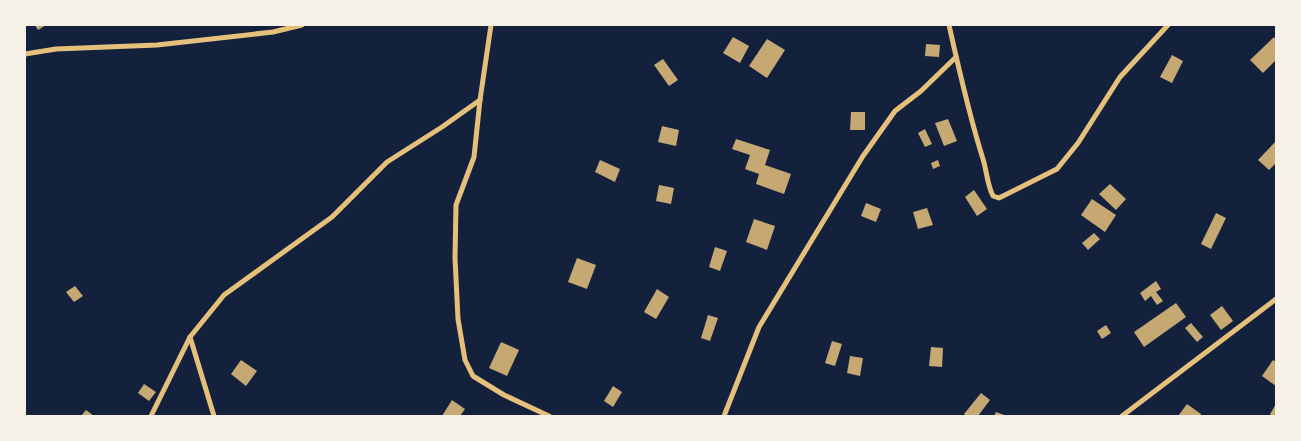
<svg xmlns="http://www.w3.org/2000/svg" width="1301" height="441" viewBox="0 0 1301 441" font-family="Lora,serif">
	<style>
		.building { fill: #c6a872 }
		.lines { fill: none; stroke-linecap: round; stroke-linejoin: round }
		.minor { stroke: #e5c07b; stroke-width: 5 }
	</style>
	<rect width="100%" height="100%" fill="#14213d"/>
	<g class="building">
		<polygon points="35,25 46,25 38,30"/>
		<polygon points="733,37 749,46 740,63 723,53"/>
		<polygon points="1274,37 1276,40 1276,60 1263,73 1250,60"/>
		<polygon points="767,39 785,50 767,78 749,66"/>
		<polygon points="926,44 940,45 939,57 925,56"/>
		<polygon points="1172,55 1183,61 1172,83 1160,77"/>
		<polygon points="663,59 678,80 669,86 654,65"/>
		<polygon points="851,112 865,112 865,130 850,130"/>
		<polygon points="948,119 957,141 944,146 935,123"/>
		<polygon points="662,126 679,130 676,146 658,142"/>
		<polygon points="925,129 932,144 925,147 918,133"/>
		<polygon points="736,139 770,150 765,165 791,174 784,194 756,184 759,174 745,169 750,155 732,149"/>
		<polygon points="1276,141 1276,163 1269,170 1258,160"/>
		<polygon points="600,160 620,169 615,182 595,172"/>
		<polygon points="938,160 940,166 933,169 931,163"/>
		<polygon points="1110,184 1126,199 1116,210 1099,194"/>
		<polygon points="659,185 674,188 671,204 656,201"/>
		<polygon points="974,190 987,209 977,216 965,197"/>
		<polygon points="1092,199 1116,215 1105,232 1081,215"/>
		<polygon points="866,203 881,209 876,222 861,216"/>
		<polygon points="927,208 933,225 918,229 913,212"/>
		<polygon points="1216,213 1226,218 1211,249 1201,244"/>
		<polygon points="754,219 775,226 767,250 746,242"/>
		<polygon points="1094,233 1100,239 1088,250 1082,243"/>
		<polygon points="715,247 727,251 720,271 709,267"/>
		<polygon points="577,258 596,265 587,289 568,282"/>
		<polygon points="1156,281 1161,289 1156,292 1163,301 1157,305 1151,296 1145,301 1140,293"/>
		<polygon points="75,286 83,296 74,302 66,292"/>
		<polygon points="657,289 669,297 656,319 644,312"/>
		<polygon points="1176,303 1186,317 1144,347 1134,332"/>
		<polygon points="1222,306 1233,321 1221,330 1210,315"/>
		<polygon points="708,315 718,318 710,341 701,338"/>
		<polygon points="1191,323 1203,337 1197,342 1185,328"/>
		<polygon points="1106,325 1111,333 1102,339 1097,331"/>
		<polygon points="832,341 842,344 835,366 825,363"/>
		<polygon points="501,342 519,350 507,376 489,368"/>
		<polygon points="931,347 943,348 942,367 929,366"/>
		<polygon points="850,356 863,358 860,376 847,373"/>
		<polygon points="241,360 257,371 246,386 231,374"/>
		<polygon points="1273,360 1276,362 1276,386 1262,376"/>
		<polygon points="144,384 156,392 149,401 138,393"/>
		<polygon points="613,386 622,392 613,407 604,401"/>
		<polygon points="981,393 990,400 978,416 966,416 964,414"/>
		<polygon points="452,400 465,409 460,416 442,416"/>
		<polygon points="1187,404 1201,414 1200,416 1178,416"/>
		<polygon points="1276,404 1276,416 1272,416 1270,414"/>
		<polygon points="86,410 94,416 81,416"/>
		<polygon points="996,412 1007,416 994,416"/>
	</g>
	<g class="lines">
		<g class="minor">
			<polyline points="491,25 480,100 474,157 456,205 455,258 458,319 465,360 473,376 504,395 549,416"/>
			<path d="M949,25C959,70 969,115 983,159C987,172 987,184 993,196L999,198L1057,169L1078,143L1120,77L1168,25"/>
			<polyline points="25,54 56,49 157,45 273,32 302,25"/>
			<polyline points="190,337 214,416"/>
			<polyline points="151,416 190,337 224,295 332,217 387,162 442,127 480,100"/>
			<polyline points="724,416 759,327 863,156 895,111 921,91 956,57"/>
			<polyline points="1122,416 1276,299"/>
		</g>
	</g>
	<rect width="1301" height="441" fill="none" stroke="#f6f1e7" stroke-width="52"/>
</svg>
